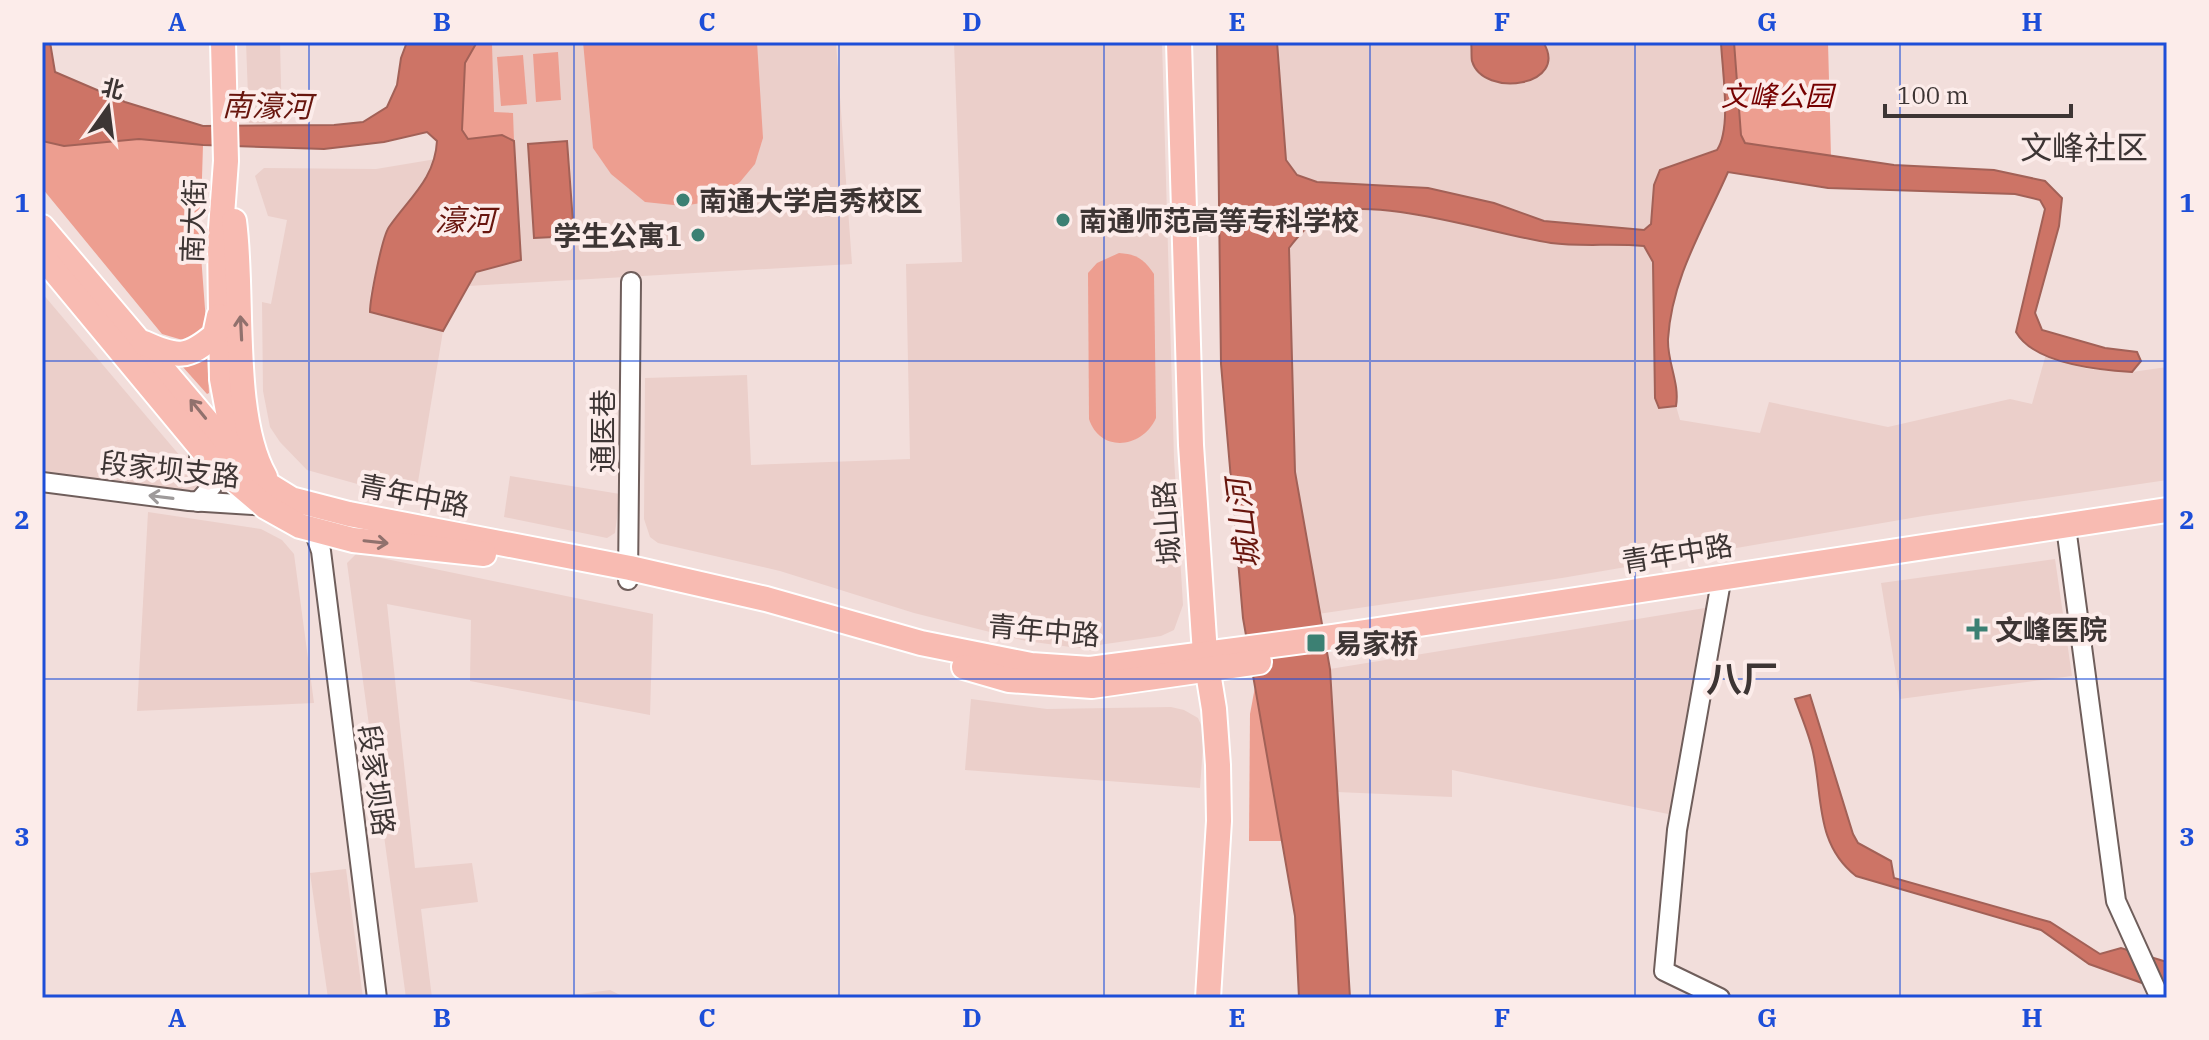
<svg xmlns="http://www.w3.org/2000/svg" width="2209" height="1040" viewBox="0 0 2209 1040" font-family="'IBM Plex Serif','Noto Sans SC',serif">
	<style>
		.built { fill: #ebcfca }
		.green { fill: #ed9e90 }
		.water { fill: #cd7466; stroke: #a26157; stroke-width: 2 }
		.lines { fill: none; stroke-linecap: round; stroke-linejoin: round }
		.minor-casing { stroke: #6f5e5b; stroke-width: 22 }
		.major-casing { stroke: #fff; stroke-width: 28 }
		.minor { stroke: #fff; stroke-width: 18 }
		.major { stroke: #f8bbb2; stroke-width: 24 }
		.oneway { stroke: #91716d }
		.oneway2 { stroke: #9e9a9a }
		.grid { fill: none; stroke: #1d4ed8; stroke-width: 2; stroke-opacity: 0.55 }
		.poi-dot { fill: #3c8073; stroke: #fcecea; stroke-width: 3 }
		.labels { text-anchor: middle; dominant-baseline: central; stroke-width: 8; stroke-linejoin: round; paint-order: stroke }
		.park-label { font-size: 28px; font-style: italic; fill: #760100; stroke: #fcecea }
		.poi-label { font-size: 28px; font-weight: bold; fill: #3d3534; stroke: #fcecea; text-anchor: start }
		.street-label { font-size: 28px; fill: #3d3534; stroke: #fcecea }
		.water-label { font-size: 30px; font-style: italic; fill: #68160e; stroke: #fcecea }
		.quarter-label { font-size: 32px; fill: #3d3534; stroke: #fcecea }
		.district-label { font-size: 36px; font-weight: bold; fill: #3d3534; stroke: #fcecea }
		.neatline { fill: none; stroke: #1d4ed8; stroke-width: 3 }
		.grid-label { font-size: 26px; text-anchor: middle; font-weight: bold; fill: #1d4ed8 }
	</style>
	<rect width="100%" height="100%" fill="#f2dedb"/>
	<g class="built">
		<polygon points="246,42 280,42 282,124 249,123"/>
		<polygon points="477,42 836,42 852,264 468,286 476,272 521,259 514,141 502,135 465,63"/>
		<polygon points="954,42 1162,42 1174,458 1183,605 1174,630 1161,636 1078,648 1026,641 914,613 780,571 658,543 650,537 644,519 645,378 747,375 751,465 910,459 906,264 962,262"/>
		<polygon points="1277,42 1721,42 1725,118 1721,143 1717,149 1660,170 1654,185 1653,212 1644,246 1653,262 1655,398 1671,408 1676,406 1680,420 1760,433 1769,402 1888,427 2010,399 2032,404 2046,354 2087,369 2132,372 2167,367 2167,480 1923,516 1562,578 1318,614 1295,472 1286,160"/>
		<polygon points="436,159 427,179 386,230 370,295 371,313 443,331 415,500 307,470 280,442 270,427 263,391 262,302 271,304 287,220 268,216 255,176 264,168 376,169"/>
		<polygon points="42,293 197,476 199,489 188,494 42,473"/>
		<polygon points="510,476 620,494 615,533 607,538 504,517"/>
		<polygon points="148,512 261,529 282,540 294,554 314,703 137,711"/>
		<polygon points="357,553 653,614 650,715 470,681 471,620 387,604 415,868 472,863 478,902 421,909 432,998 406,998 347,563"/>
		<polygon points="2055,559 2072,676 1900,699 1881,583"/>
		<polygon points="1711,607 1678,816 1452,770 1452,797 1337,792 1330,669"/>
		<polygon points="971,699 1047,709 1171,707 1184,710 1198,718 1204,732 1200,788 965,770"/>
		<polygon points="346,869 363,998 328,998 310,873"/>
		<polygon points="610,990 626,998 551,998"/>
	</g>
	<g class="green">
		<polygon points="477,42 522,42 492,44 494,112 513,113 514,141 502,135 468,139 462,130 465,63"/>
		<polygon points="583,42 757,42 763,138 755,164 740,182 713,201 683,206 645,202 611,174 593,148"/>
		<polygon points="1721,42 1828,42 1831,157 1721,143 1725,118"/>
		<polygon points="558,52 561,100 536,102 533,54"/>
		<polygon points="523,55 527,104 501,106 497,57"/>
		<polygon points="139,139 203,145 200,242 206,322 202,330 186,341 162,334 42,188 42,141 64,146"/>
		<path d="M1119,253C1136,254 1144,259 1154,274L1156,418C1142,449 1100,453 1089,419L1088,273L1097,263Z"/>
		<polygon points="207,355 209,393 207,394 182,366"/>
		<polygon points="1255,687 1282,841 1249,841 1250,714"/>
	</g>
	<g class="water">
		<path d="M42,42H50L55,72L125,102L203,126L334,125L363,122L387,107L397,85L401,58L407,42H477L465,63L462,130L468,139L502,135L514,141L521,260L476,272L443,331L370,312C370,299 382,237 389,227C409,198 435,179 437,141L427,132L384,142L324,149L203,145L139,139L64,146L42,141Z"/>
		<path d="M1217,42H1277L1286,160L1297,175L1317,182L1428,188L1494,203L1544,221L1644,230L1651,224L1654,185L1660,170L1717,150C1732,128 1722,69 1721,42H1734L1741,135L1745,143L1894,165L1994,170L2045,181L2062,198L2059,226L2035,313L2042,330L2105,348L2137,352L2141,361L2132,372C2098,370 2034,364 2016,332L2045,209L2040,200L2015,194L1828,188L1728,172C1704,227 1672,277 1668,339C1667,362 1680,383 1676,406L1659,408L1655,398L1653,262L1644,246C1613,243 1581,247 1551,243C1496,235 1375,194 1325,215C1311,221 1298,236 1289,248L1295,472L1330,669L1350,998H1299L1295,916L1243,618L1221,364Z"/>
		<path d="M1471,42H1543C1571,86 1483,99 1472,61C1471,56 1472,48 1471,42Z"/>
		<polygon points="567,141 574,236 534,238 528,144"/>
		<path d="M1810,695L1853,834L1858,843L1891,861L1894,878L2050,922L2100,954L2121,948L2167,962V992L2089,964L2041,930L1856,876C1815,844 1823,797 1813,752C1809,734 1801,716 1795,699Z"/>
	</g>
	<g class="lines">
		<defs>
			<g id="minor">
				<polyline points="42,482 189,501 270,506"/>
				<polyline points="198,502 213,485 208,469 199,458"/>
				<polyline points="311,522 321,551 377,998"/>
				<polyline points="2066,527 2116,901 2160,998"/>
				<polyline points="628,580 631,282"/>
				<polyline points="1720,998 1664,971 1677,830 1722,576"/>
			</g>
			<g id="major">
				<polyline points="223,42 226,161 220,242 222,379 236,454"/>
				<polyline points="1179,42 1191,445 1205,654 1214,709 1218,765 1219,821 1208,998"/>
				<path d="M234,221C244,294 230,415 265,477"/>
				<polyline points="42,227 215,431 270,486 291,499 349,514 630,568 766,599 921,643 1031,665 1090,669 1333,637 2167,510"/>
				<polyline points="42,256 212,461 266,507 300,526 353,540 484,554"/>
				<path d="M144,343C177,358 187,359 215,335L219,316"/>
				<polyline points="964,667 1009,680 1092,686 1259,662"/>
			</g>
		</defs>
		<use href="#minor" class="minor-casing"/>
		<use href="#major" class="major-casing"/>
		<use href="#minor" class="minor"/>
		<use href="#major" class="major"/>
	</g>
	<defs><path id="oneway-shaft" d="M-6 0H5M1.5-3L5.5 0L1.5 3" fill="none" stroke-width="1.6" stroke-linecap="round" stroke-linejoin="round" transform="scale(2)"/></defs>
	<g class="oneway">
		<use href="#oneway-shaft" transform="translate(241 328) rotate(-93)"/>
		<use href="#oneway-shaft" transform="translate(198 409) rotate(-129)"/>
		<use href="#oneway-shaft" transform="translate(376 542) rotate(6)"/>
	</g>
	<use class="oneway2" href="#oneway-shaft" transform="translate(161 497) rotate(-173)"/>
	<path class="grid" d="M309,42V998M574,42V998M839,42V998M1104,42V998M1370,42V998M1635,42V998M1900,42V998M42,361H2167M42,679H2167"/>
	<g class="poi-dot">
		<circle cx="683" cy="200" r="8"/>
		<circle cx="1063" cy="220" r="8"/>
		<circle cx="698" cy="235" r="8"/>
		<path d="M1973 617h8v8h8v8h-8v8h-8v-8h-8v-8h8z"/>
		<rect x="1306" y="633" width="20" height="20" rx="4"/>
	</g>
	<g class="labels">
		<g class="park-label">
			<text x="1777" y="95">文峰公园</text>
		</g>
		<g class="poi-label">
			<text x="699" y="200">南通大学启秀校区</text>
			<text x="1079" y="220">南通师范高等专科学校</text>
			<text x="682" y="235" text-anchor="end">学生公寓1</text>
			<text x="1995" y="629">文峰医院</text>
			<text x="1334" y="643">易家桥</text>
		</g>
		<g class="street-label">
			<text transform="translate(193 221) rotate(-88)">南大街</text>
			<text transform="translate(602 431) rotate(-90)">通医巷</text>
			<text transform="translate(170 469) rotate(6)">段家坝支路</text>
			<text transform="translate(414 495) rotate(11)">青年中路</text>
			<text transform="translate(1166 523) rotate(-94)">城山路</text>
			<text transform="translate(1677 553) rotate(-9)">青年中路</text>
			<text transform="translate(1044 630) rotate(5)">青年中路</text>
			<text transform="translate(377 780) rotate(82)">段家坝路</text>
		</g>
		<g class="water-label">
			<text transform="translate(267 105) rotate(1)">南濠河</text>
			<text x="465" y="219">濠河</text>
			<text transform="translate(1242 524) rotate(-97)">城山河</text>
		</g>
		<g class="quarter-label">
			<text x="2084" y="147">文峰社区</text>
		</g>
		<g class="district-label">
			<text x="1742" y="678">八厂</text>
		</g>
	</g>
	<rect width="2209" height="1040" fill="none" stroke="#fcecea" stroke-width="88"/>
	<g transform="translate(108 108) rotate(14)" stroke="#fcecea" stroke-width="6" paint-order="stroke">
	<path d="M0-6L14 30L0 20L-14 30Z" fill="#3d3534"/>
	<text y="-12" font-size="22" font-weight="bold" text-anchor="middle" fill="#3d3534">北</text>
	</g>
	<path d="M1885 104v12h186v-12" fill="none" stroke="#3d3534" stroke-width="4"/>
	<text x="1897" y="104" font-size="24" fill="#3d3534" stroke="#fcecea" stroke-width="6" paint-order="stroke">100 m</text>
	<rect x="44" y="44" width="2121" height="952" class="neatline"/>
	<g class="grid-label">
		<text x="177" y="31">A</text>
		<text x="442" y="31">B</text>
		<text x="707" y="31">C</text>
		<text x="972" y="31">D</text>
		<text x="1237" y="31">E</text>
		<text x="1502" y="31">F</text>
		<text x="1767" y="31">G</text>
		<text x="2032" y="31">H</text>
		<text x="22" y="212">1</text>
		<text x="2187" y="212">1</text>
		<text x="22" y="529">2</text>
		<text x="2187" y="529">2</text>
		<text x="22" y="846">3</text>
		<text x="2187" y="846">3</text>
		<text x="177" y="1027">A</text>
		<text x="442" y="1027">B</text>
		<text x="707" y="1027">C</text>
		<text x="972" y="1027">D</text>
		<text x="1237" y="1027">E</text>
		<text x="1502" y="1027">F</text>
		<text x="1767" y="1027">G</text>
		<text x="2032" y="1027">H</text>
	</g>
</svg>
